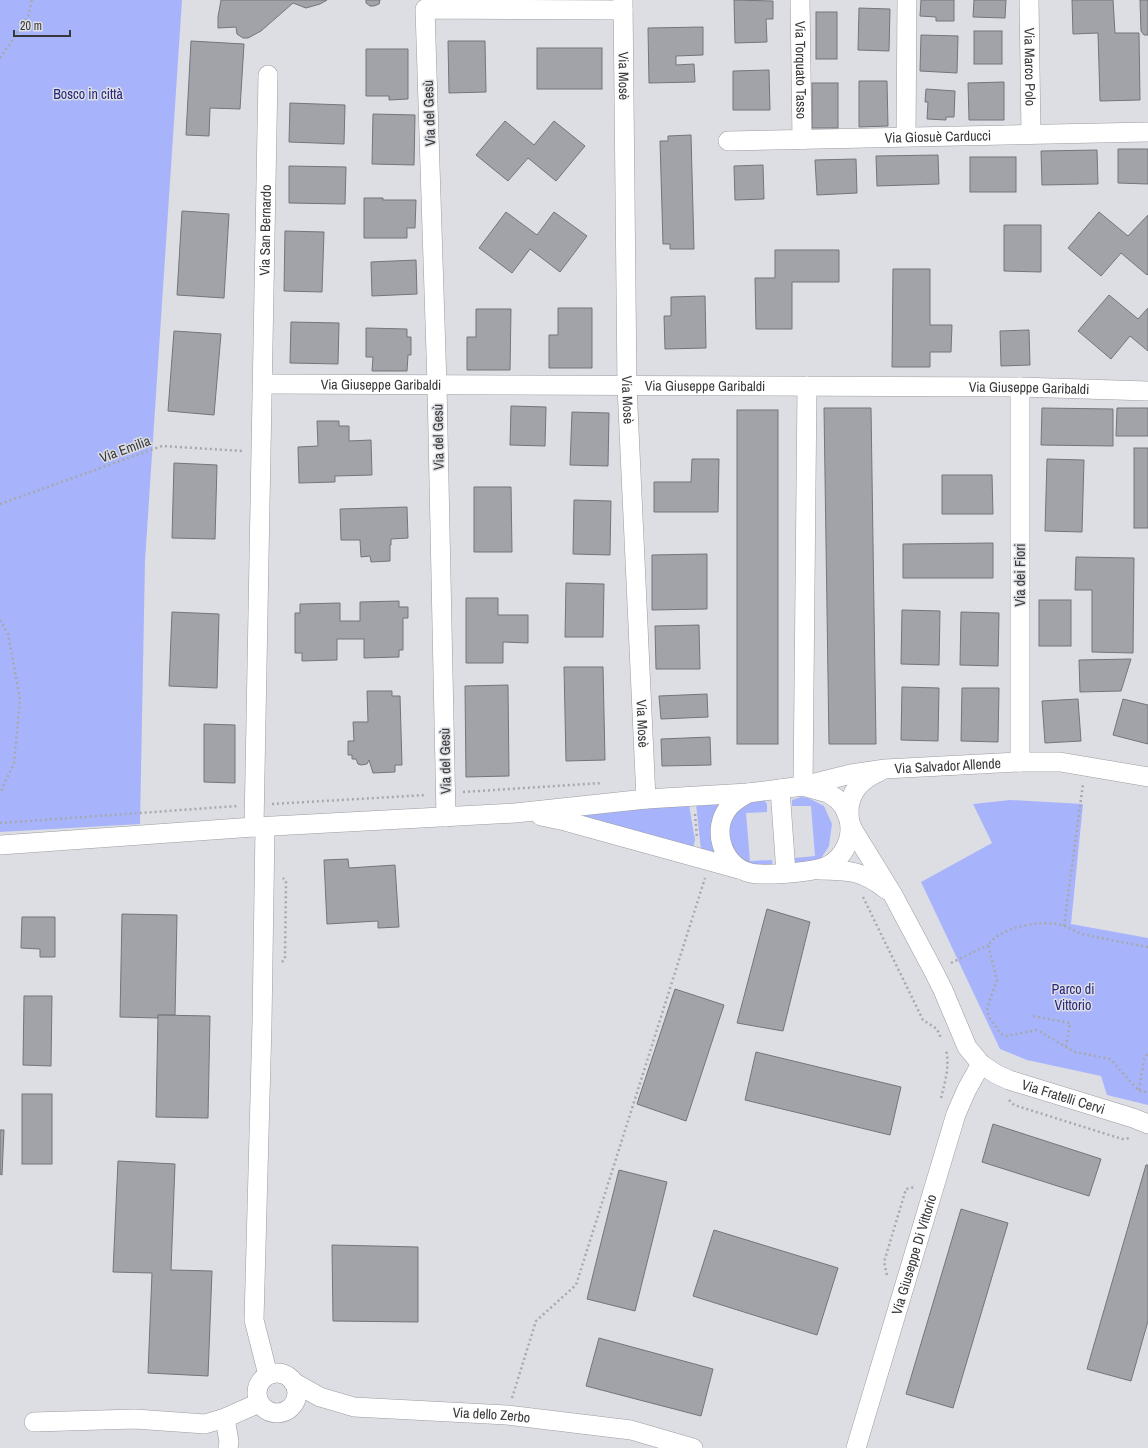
<svg xmlns="http://www.w3.org/2000/svg" width="1148" height="1448" viewBox="0 0 1148 1448" font-family="'Archivo Narrow',sans-serif">
	<style>
		.green { fill: #a7b4fc }
		.building { fill: #a2a3a8; stroke: #74757a }
		.lines { fill: none; stroke-linecap: round; stroke-linejoin: round }
		.minor-casing { stroke: #9b9ca1; stroke-width: 20 }
		.path { stroke: #a7a8ac; stroke-width: 2.5; stroke-dasharray: 2 3; stroke-linecap: butt }
		.minor { stroke: #fff; stroke-width: 19 }
		.labels { text-anchor: middle; dominant-baseline: central; stroke-width: 3; stroke-linejoin: round; paint-order: stroke }
		.street-label { font-size: 14px; fill: #38383a; stroke: #dcdee3 }
		.park-label { font-size: 14px; fill: #28277e; stroke: #dcdee3 }
	</style>
	<rect width="100%" height="100%" fill="#dcdee3"/>
	<g class="green">
		<polygon points="0,0 182,0 145,561 140,824 0,832"/>
		<polygon points="801,797 808,798 824,806 832,824 829,846 822,857 815,863 794,863 794,858 815,856 811,806 792,806 792,800"/>
		<polygon points="764,800 767,804 767,812 746,813 750,861 772,860 773,869 754,869 732,850 729,831 731,821 738,809 748,802"/>
		<polygon points="1010,800 1083,804 1071,924 1148,938 1148,1105 1107,1095 1101,1076 1027,1060 1000,1049 921,882 992,843 973,804"/>
		<polygon points="696,804 722,804 717,857 701,850"/>
		<polygon points="689,805 695,840 693,848 591,820 585,816 583,813"/>
	</g>
	<g class="building">
		<polygon points="221,0 327,0 320,4 306,8 293,3 261,31 248,38 243,38 237,34 236,27 218,28 218,17"/>
		<polygon points="366,0 380,0 379,4 374,6 370,6 366,3"/>
		<polygon points="734,0 773,1 773,19 766,19 767,42 735,43"/>
		<polygon points="921,0 954,0 954,21 936,21 936,17 920,16"/>
		<polygon points="974,0 1006,0 1005,18 973,17"/>
		<polygon points="1072,0 1113,0 1115,33 1139,33 1140,100 1100,101 1098,33 1073,34"/>
		<polygon points="1140,0 1148,0 1148,35 1144,35 1141,31"/>
		<polygon points="859,8 890,9 889,51 858,50"/>
		<rect x="816" y="12" width="21" height="47"/>
		<polygon points="703,27 703,55 676,56 676,65 694,64 695,82 649,83 648,28"/>
		<rect x="974" y="31" width="28" height="33"/>
		<polygon points="921,35 958,36 957,73 920,71"/>
		<polygon points="191,41 244,44 240,109 210,108 209,136 186,135"/>
		<polygon points="448,41 485,41 486,92 449,93"/>
		<rect x="537" y="48" width="65" height="41"/>
		<polygon points="366,49 408,49 408,99 389,100 389,96 366,96"/>
		<polygon points="769,70 770,110 733,110 733,71"/>
		<polygon points="859,81 887,81 888,126 859,127"/>
		<polygon points="1004,82 1004,120 969,120 968,83"/>
		<rect x="812" y="83" width="26" height="45"/>
		<polygon points="926,89 955,91 954,117 946,117 946,120 927,119 928,102 925,102"/>
		<polygon points="290,103 345,105 344,144 289,142"/>
		<polygon points="373,114 415,115 414,165 372,164"/>
		<polygon points="505,121 534,145 554,121 585,146 556,181 528,158 508,181 476,155"/>
		<polygon points="691,135 694,249 670,249 670,244 663,244 660,141 668,141 668,136"/>
		<polygon points="1118,149 1148,149 1148,184 1118,183"/>
		<polygon points="1097,150 1098,184 1042,185 1041,151"/>
		<polygon points="938,155 939,184 877,186 876,156"/>
		<rect x="970" y="157" width="46" height="35"/>
		<polygon points="856,159 857,193 817,195 815,160"/>
		<polygon points="763,165 764,199 735,200 734,166"/>
		<polygon points="289,166 346,167 345,204 289,203"/>
		<polygon points="364,198 383,198 383,200 416,200 415,228 407,228 407,238 364,238"/>
		<polygon points="182,211 229,214 224,298 177,295"/>
		<polygon points="506,212 537,235 554,212 587,236 560,272 530,249 512,273 479,248"/>
		<polygon points="1099,212 1128,236 1148,215 1148,274 1147,275 1121,253 1101,276 1068,248"/>
		<polygon points="1004,225 1041,225 1041,272 1004,271"/>
		<polygon points="285,231 324,232 322,292 284,291"/>
		<polygon points="775,250 839,250 839,282 792,282 792,329 756,329 755,278 775,278"/>
		<polygon points="416,260 417,294 372,296 371,262"/>
		<polygon points="893,269 930,269 930,325 952,325 951,352 930,352 930,367 892,367"/>
		<polygon points="1109,295 1138,319 1148,308 1148,351 1130,336 1111,359 1078,331"/>
		<polygon points="705,296 706,348 665,349 664,316 671,316 671,297"/>
		<polygon points="558,308 592,308 592,368 549,368 549,335 558,335"/>
		<polygon points="476,309 511,309 510,370 467,370 467,337 476,337"/>
		<polygon points="291,322 339,323 338,364 290,363"/>
		<polygon points="366,328 407,329 407,337 411,337 411,355 408,355 407,371 372,371 373,357 366,357"/>
		<polygon points="1029,330 1030,365 1001,366 1000,331"/>
		<polygon points="174,331 221,334 214,415 168,411"/>
		<polygon points="511,406 546,407 545,446 510,445"/>
		<polygon points="824,408 871,408 876,744 829,744"/>
		<polygon points="1042,408 1113,409 1113,446 1041,445"/>
		<polygon points="1117,408 1148,408 1148,436 1116,436"/>
		<rect x="737" y="410" width="41" height="334"/>
		<polygon points="572,412 609,413 608,466 570,465"/>
		<polygon points="317,421 339,421 339,426 349,426 349,441 371,440 372,475 335,476 335,482 299,483 298,447 318,446"/>
		<rect x="1134" y="448" width="14" height="80"/>
		<polygon points="692,459 719,459 718,512 654,512 654,482 691,482"/>
		<polygon points="1047,459 1084,460 1082,532 1045,531"/>
		<polygon points="174,463 217,465 215,539 172,538"/>
		<polygon points="942,475 992,475 993,514 942,514"/>
		<polygon points="474,487 511,487 512,552 474,552"/>
		<polygon points="574,500 611,501 610,555 573,554"/>
		<polygon points="407,507 408,538 391,539 391,545 390,545 390,561 371,562 370,556 361,557 360,540 341,540 340,509"/>
		<polygon points="993,543 993,578 903,578 903,544"/>
		<polygon points="707,554 707,609 652,610 652,555"/>
		<polygon points="1076,557 1134,558 1133,653 1092,652 1092,590 1075,590"/>
		<polygon points="566,583 604,584 603,637 565,637"/>
		<polygon points="466,598 498,598 498,615 528,615 528,643 503,642 503,663 466,663"/>
		<rect x="1039" y="600" width="32" height="46"/>
		<polygon points="399,601 399,607 408,607 408,618 403,618 403,650 399,650 399,657 364,658 364,639 337,639 337,660 302,661 302,653 295,653 295,613 300,613 300,604 340,603 340,621 360,621 360,602"/>
		<polygon points="902,610 940,611 939,665 901,664"/>
		<polygon points="172,612 219,614 217,688 169,686"/>
		<polygon points="961,612 999,613 998,666 960,665"/>
		<polygon points="699,625 700,669 656,669 655,626"/>
		<polygon points="1131,659 1121,691 1080,692 1079,660"/>
		<polygon points="564,667 603,667 605,760 566,761"/>
		<polygon points="508,685 509,776 466,777 465,686"/>
		<polygon points="902,687 939,688 938,741 901,740"/>
		<polygon points="962,688 999,688 998,742 961,741"/>
		<polygon points="367,691 392,691 392,696 400,696 402,765 395,765 395,772 373,773 369,760 367,764 361,765 358,764 356,759 352,759 352,755 348,755 348,741 354,741 353,722 368,722"/>
		<polygon points="707,694 708,717 661,719 659,696"/>
		<polygon points="1078,699 1081,741 1045,743 1042,701"/>
		<polygon points="1123,699 1148,705 1148,744 1113,735"/>
		<polygon points="204,724 235,725 235,783 204,782"/>
		<polygon points="710,737 711,765 662,766 661,739"/>
		<polygon points="348,859 349,868 395,865 399,927 378,928 378,921 327,924 324,860"/>
		<polygon points="767,909 810,922 783,1031 737,1023"/>
		<polygon points="122,914 177,915 175,1015 158,1015 158,1018 120,1017"/>
		<polygon points="22,917 55,917 55,957 40,957 40,949 21,948"/>
		<polygon points="675,989 724,1005 686,1121 637,1104"/>
		<polygon points="24,996 52,996 51,1066 23,1065"/>
		<polygon points="158,1015 210,1016 208,1118 156,1117"/>
		<polygon points="756,1052 901,1087 890,1135 745,1100"/>
		<rect x="22" y="1094" width="30" height="70"/>
		<polygon points="993,1124 1101,1159 1089,1196 982,1162"/>
		<polygon points="0,1130 4,1130 2,1175 0,1174"/>
		<polygon points="118,1161 175,1164 171,1270 212,1271 208,1376 148,1373 152,1273 113,1272"/>
		<polygon points="1146,1165 1148,1165 1148,1321 1131,1381 1087,1369"/>
		<polygon points="619,1170 667,1182 635,1311 587,1299"/>
		<polygon points="961,1209 1008,1223 953,1408 906,1394"/>
		<polygon points="714,1230 838,1268 817,1335 693,1296"/>
		<polygon points="332,1245 418,1247 418,1322 333,1321"/>
		<polygon points="599,1338 713,1369 701,1416 586,1386"/>
	</g>
	<g class="lines">
		<defs>
			<g id="minor">
				<path id="s1" d="M623,0L627,386L646,799"/>
				<path id="s2" d="M800,0L802,140"/>
				<path id="s3" d="M1029,0L1031,134"/>
				<polyline points="906,137 907,0"/>
				<path id="s4" d="M728,141L1148,132"/>
				<path id="s5" d="M263,384L1020,387L1148,391"/>
				<polyline points="1020,387 1020,762"/>
				<path id="s6" d="M803,786L828,793L837,799L844,807L853,830L893,895L934,972L943,990L967,1047L981,1064L996,1074L1009,1080L1133,1118L1148,1124"/>
				<polyline points="803,786 807,386"/>
				<polyline points="780,789 786,873"/>
				<path d="M748,793C741,797 734,801 729,807C711,829 722,863 747,872C761,877 811,872 825,867C840,861 849,846 850,831C850,824 849,817 849,810C850,791 862,779 879,772"/>
				<polyline points="541,816 565,821 739,869"/>
				<polyline points="446,817 437,385 425,9 623,10"/>
				<path id="s7" d="M254,827L268,75"/>
				<polyline points="265,827 262,1023 254,1320 268,1375"/>
				<path id="s8" d="M0,845L254,827L515,813L646,799L748,793L780,789L803,786L851,774L885,769L1020,762H1060L1148,777"/>
				<path d="M819,870C850,870 863,871 887,890"/>
				<circle cx="277" cy="1393" r="20"/>
				<path id="s9" d="M293,1382L320,1397L354,1407L507,1415L631,1430L693,1448"/>
				<polyline points="225,1418 229,1442 228,1448"/>
				<polyline points="34,1422 135,1419 205,1424 225,1418 259,1403"/>
				<path id="s10" d="M856,1448L956,1114L967,1089L981,1064"/>
			</g>
		</defs>
		<use href="#minor" class="minor-casing"/>
		<g class="path">
			<polyline points="0,58 28,17 32,0"/>
			<polyline points="0,504 162,446 243,451"/>
			<polyline points="0,620 8,634 20,699 14,763 0,793"/>
			<polyline points="463,792 602,783"/>
			<polyline points="272,804 426,795"/>
			<polyline points="695,814 697,839"/>
			<polyline points="0,823 237,806"/>
			<polyline points="863,897 923,1020 937,1029 941,1038"/>
			<polyline points="1064,926 1083,784"/>
			<path d="M1148,947C1126,943 1104,939 1082,934C1076,932 1071,928 1065,926C1043,919 1002,926 988,945L997,980L987,1008L989,1017L1001,1034L1006,1036L1037,1030L1075,1052L1110,1059L1139,1091L1148,1092"/>
			<polyline points="282,962 285,959 286,881 283,878"/>
			<polyline points="951,963 988,945"/>
			<polyline points="1033,1016 1070,1023 1066,1046"/>
			<polyline points="1139,1090 1144,1060 1148,1052"/>
			<path d="M941,1098C945,1082 950,1066 946,1050"/>
			<polyline points="1009,1100 1014,1105 1122,1139 1131,1138"/>
			<polyline points="887,1275 884,1262 906,1189 915,1187"/>
			<polyline points="512,1398 536,1321 576,1285 705,878"/>
		</g>
		<use href="#minor" class="minor"/>
	</g>
	<g class="labels">
		<g class="street-label">
			<text stroke="none"><textPath href="#s3" startOffset="67">Via Marco Polo</textPath></text>
			<text stroke="none"><textPath href="#s2" startOffset="70">Via Torquato Tasso</textPath></text>
			<text stroke="none"><textPath href="#s1" startOffset="76">Via Mosè</textPath></text>
			<text transform="translate(429 113) rotate(-92)">Via del Gesù</text>
			<text stroke="none"><textPath href="#s4" startOffset="210">Via Giosuè Carducci</textPath></text>
			<text stroke="none"><textPath href="#s7" startOffset="597">Via San Bernardo</textPath></text>
			<text stroke="none"><textPath href="#s5" startOffset="118">Via Giuseppe Garibaldi</textPath></text>
			<text stroke="none"><textPath href="#s5" startOffset="442">Via Giuseppe Garibaldi</textPath></text>
			<text stroke="none"><textPath href="#s5" startOffset="766">Via Giuseppe Garibaldi</textPath></text>
			<text stroke="none"><textPath href="#s1" startOffset="400">Via Mosè</textPath></text>
			<text transform="translate(438 437) rotate(-91)">Via del Gesù</text>
			<text transform="translate(125 449) rotate(-20)">Via Emilia</text>
			<text transform="translate(1020 575) rotate(-90)">Via dei Fiori</text>
			<text stroke="none"><textPath href="#s1" startOffset="724">Via Mosè</textPath></text>
			<text transform="translate(445 761) rotate(-91)">Via del Gesù</text>
			<text stroke="none"><textPath href="#s8" startOffset="952">Via Salvador Allende</textPath></text>
			<text stroke="none"><textPath href="#s6" startOffset="429">Via Fratelli Cervi</textPath></text>
			<text stroke="none"><textPath href="#s10" startOffset="202">Via Giuseppe Di Vittorio</textPath></text>
			<text stroke="none"><textPath href="#s9" startOffset="204">Via dello Zerbo</textPath></text>
		</g>
		<g class="park-label">
			<text x="88" y="94">Bosco in città</text>
			<text x="1073" y="989">Parco di<tspan x="1073" dy="16">Vittorio</tspan></text>
		</g>
	</g>
	<path d="M14 30v6h56v-6" fill="none" stroke="#38383a" stroke-width="2"/>
	<text x="20" y="30" font-size="12" fill="#38383a" stroke="#dcdee3" stroke-width="3" paint-order="stroke">20 m</text>
</svg>
